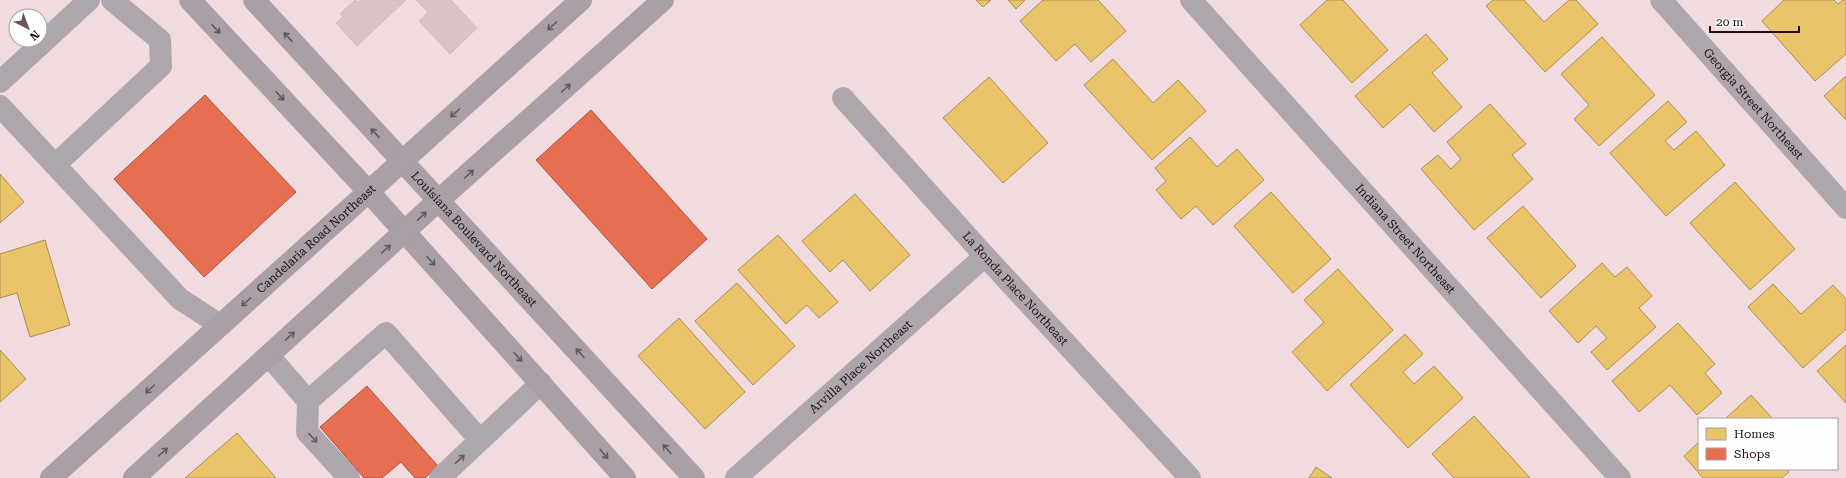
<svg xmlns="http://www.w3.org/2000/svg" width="1846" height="478" viewBox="0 0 1846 478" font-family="'Roboto Serif',serif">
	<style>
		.homes { fill: #e9c46a; stroke: #ad8e50 }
		.shops { fill: #e76f51; stroke: #ac523e }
		.building { fill: #d8c4c5; stroke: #d2bebe }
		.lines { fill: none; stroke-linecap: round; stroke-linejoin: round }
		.minor { stroke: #ada7ad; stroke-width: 22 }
		.major { stroke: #a99fa7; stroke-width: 22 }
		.oneway { stroke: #65575d }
		.oneway2 { stroke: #675b60 }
		.labels { text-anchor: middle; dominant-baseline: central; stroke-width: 4; stroke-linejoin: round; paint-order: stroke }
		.street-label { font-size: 12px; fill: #210f13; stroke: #fefefe }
	</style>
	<rect width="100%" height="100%" fill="#f2dbde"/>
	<g class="homes">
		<polygon points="976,0 991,0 983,7"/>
		<polygon points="1008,0 1025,0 1016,9"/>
		<polygon points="1043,0 1098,0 1126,31 1091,62 1075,44 1056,61 1020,21"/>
		<polygon points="1327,0 1343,0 1388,50 1352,83 1300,25"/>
		<polygon points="1493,0 1524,0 1544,22 1569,0 1576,0 1598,24 1545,72 1486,6"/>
		<polygon points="1784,0 1834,0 1838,4 1843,0 1846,0 1846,54 1815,81 1762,21"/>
		<polygon points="1426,34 1448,59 1432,73 1462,107 1434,132 1410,104 1383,128 1355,96"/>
		<polygon points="1602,37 1655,95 1599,146 1574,119 1589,105 1561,74"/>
		<polygon points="1113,59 1153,103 1178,80 1206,111 1152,160 1084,85"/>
		<polygon points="1846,76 1846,120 1824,96"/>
		<polygon points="989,77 1048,143 1003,183 943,118"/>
		<polygon points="1668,101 1687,122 1665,141 1674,150 1696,131 1725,165 1666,216 1610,153"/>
		<polygon points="1490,104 1526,144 1512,155 1533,179 1474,230 1421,169 1438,155 1451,169 1461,159 1447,142"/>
		<polygon points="1190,137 1217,167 1237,149 1264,180 1213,225 1196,206 1181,219 1156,190 1166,181 1155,168"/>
		<polygon points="0,174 24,202 0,223"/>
		<polygon points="1735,182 1795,249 1750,290 1690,223"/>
		<polygon points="1271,192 1331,259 1293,293 1234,226"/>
		<polygon points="855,194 910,255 870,291 843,260 830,272 802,241"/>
		<polygon points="1523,206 1576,266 1541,298 1487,238"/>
		<polygon points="778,235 838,302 819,318 807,305 786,324 738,270"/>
		<polygon points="45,240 70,325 30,337 17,293 0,298 0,254"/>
		<polygon points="1602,263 1615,277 1627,267 1652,296 1639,308 1656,327 1607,370 1591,352 1607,338 1596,326 1578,343 1549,311"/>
		<polygon points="1338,269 1393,330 1327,391 1292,352 1324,322 1304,300"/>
		<polygon points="737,283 795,346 753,385 695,321"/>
		<polygon points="1773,284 1801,314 1833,285 1846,299 1846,329 1803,368 1748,307"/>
		<polygon points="679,318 745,392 705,429 638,356"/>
		<polygon points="1678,323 1715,364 1705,373 1722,393 1697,415 1670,385 1639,412 1612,381"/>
		<polygon points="1405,334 1423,354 1403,372 1414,384 1434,366 1463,398 1408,448 1350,385"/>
		<polygon points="1846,345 1846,403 1817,371"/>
		<polygon points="0,350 26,379 0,402"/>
		<polygon points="1751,395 1773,419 1725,419"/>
		<polygon points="1474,416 1530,478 1454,478 1432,454"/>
		<polygon points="237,433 276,478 185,478"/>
		<polygon points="1699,442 1699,469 1787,469 1789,472 1782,478 1703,478 1684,456"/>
		<polygon points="1316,467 1332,478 1309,478"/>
	</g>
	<g class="shops">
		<polygon points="205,95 296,192 204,277 114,179"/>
		<polygon points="591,110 707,239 652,289 536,160"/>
		<polygon points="367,386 438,466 425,478 415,478 401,462 382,478 364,478 320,427"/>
	</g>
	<g class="building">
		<polygon points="355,0 358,2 361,0 406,0 357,46 336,23 343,17 340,14"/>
		<polygon points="416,0 451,0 477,28 450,54 419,21 428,12"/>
	</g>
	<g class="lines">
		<g class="minor">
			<path id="s1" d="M1191,0L1620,478"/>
			<path id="s2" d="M1661,0L1846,208"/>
			<polyline points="0,82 89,0"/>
			<path id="s3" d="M843,98L985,256L1190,478"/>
			<polyline points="0,106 180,299 220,325"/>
			<polyline points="55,165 161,66 160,40 112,0"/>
			<polyline points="269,356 308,401 307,432 349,478"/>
			<polyline points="308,401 386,333 480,440"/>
			<polyline points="440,478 541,383"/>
			<path id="s4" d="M736,478L985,256"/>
		</g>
		<g class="major">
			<polyline points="190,0 368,191 625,478"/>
			<path id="s5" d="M254,0L694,478"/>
			<path id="s6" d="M51,478L581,0"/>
			<polyline points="134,478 439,200 663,0"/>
		</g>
	</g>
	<defs><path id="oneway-shaft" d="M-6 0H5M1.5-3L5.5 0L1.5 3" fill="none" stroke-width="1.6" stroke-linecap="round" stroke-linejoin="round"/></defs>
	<g class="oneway">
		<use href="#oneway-shaft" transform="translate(552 26) rotate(138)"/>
		<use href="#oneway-shaft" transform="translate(216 29) rotate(47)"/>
		<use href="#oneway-shaft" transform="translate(288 37) rotate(-133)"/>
		<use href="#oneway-shaft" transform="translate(566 88) rotate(-42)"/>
		<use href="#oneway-shaft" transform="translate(280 96) rotate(47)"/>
		<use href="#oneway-shaft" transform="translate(455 113) rotate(138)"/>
		<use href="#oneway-shaft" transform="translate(375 133) rotate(-133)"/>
		<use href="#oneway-shaft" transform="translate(469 174) rotate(-42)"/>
		<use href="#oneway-shaft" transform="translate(422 216) rotate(-43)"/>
		<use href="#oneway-shaft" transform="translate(386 249) rotate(-42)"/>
		<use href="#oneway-shaft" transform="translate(431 261) rotate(48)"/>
		<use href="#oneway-shaft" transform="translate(246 302) rotate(138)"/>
		<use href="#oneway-shaft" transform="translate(290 336) rotate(-42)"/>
		<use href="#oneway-shaft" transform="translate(580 353) rotate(-132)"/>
		<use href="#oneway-shaft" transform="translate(518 357) rotate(48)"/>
		<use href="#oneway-shaft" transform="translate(150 389) rotate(138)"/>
		<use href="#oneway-shaft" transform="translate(667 449) rotate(-132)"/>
		<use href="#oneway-shaft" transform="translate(163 452) rotate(-42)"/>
		<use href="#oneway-shaft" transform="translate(604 454) rotate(49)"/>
	</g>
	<g class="oneway2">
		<use href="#oneway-shaft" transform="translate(313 438) rotate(47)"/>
		<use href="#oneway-shaft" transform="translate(460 459) rotate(-43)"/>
	</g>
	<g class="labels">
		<g class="street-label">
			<text stroke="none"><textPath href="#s2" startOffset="139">Georgia Street Northeast</textPath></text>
			<text stroke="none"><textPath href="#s6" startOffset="357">Candelaria Road Northeast</textPath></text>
			<text stroke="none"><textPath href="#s5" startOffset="325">Louisiana Boulevard Northeast</textPath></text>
			<text stroke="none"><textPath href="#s1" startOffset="321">Indiana Street Northeast</textPath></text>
			<text stroke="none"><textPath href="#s3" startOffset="257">La Ronda Place Northeast</textPath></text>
			<text stroke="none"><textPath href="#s4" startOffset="167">Arvilla Place Northeast</textPath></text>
		</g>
	</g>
	<rect x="1698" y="418" width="140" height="52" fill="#fefefe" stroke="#a69ea0"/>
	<rect x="1706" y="428" width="20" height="12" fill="#e9c46a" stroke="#a69ea0"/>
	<text x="1734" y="438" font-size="12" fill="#210f13">Homes</text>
	<rect x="1706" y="448" width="20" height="12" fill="#e76f51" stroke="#a69ea0"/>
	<text x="1734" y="458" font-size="12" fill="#210f13">Shops</text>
	<g transform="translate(28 28) rotate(138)"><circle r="19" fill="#fefefe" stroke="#a69ea0"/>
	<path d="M0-3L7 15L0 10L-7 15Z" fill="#6a565a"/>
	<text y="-6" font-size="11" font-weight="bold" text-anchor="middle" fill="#210f13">N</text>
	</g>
	<path d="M1710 26v6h89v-6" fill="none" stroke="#210f13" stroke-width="2"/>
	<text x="1716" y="26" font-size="12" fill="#210f13" stroke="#fefefe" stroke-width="3" paint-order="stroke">20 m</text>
</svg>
